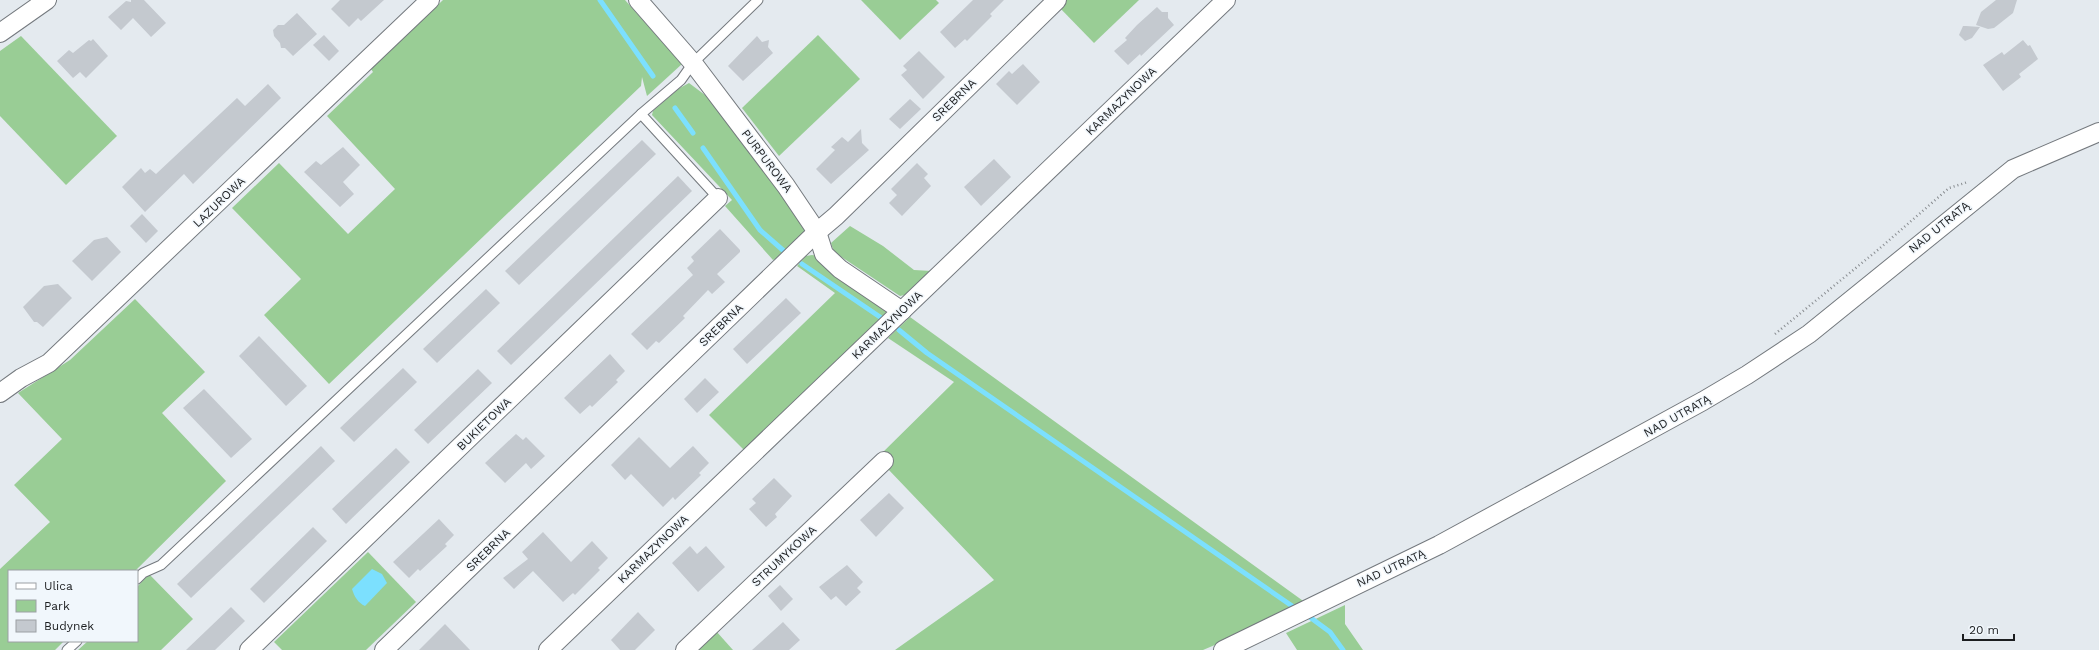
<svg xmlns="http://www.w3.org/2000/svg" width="2099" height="650" viewBox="0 0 2099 650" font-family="'Work Sans',sans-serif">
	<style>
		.green { fill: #99cd95 }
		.water { fill: #7ce0fe }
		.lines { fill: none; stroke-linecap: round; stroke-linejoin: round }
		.stream { stroke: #7ce0fe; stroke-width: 5 }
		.building { fill: #c4c9cf }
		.service-casing { stroke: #74797e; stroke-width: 11 }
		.minor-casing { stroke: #74797e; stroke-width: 20 }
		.path { stroke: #898d91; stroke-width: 2.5; stroke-dasharray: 1 3; stroke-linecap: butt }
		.service { stroke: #fff; stroke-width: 9 }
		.minor { stroke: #fff; stroke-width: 18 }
		.labels { text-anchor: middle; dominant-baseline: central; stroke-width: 3; stroke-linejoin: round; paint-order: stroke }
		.street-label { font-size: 12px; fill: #1c1e20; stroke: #f1f7fc }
	</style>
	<rect width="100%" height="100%" fill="#e4eaef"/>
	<g class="green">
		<polygon points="443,0 625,0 682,64 647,96 642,77 641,86 329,384 264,315 301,279 232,208 279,163 348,234 395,189 327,116 373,72 371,69"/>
		<polygon points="861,0 936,0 939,3 900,40"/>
		<polygon points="1064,0 1139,0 1094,43 1058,6"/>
		<polygon points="818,35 860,79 779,156 742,108"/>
		<polygon points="21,36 117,136 66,185 0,116 0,51"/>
		<polygon points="689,83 705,95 766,170 802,222 805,234 782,256 773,260 725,206 732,200 652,115 653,111 678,89"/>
		<polygon points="850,226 883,246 914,270 932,271 909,294 900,296 834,252 831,243"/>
		<polygon points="812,255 820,256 886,306 886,314 745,451 709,415 835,293 797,266 806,256"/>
		<polygon points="135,299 205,372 162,413 226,481 135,571 9,571 9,641 64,641 55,650 0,650 0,569 50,522 14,485 62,439 18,393 70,360"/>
		<polygon points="910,317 1306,603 1276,619 1203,650 895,650 994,580 887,468 879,456 954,382 888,338"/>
		<polygon points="368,552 416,602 366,650 282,650 274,642"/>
		<polygon points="149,574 193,619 161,650 78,650 88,641 137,641 137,587"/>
		<polygon points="1345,605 1345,624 1363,650 1297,650 1286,633"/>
		<polygon points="716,631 733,650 696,650"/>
	</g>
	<path class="water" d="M372,569L382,574L387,583L365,606C358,603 354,596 352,589Z"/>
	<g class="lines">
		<g class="stream">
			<polyline points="600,0 653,76"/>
			<polyline points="675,108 693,133"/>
			<polyline points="703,148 760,230 785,252"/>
			<polyline points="802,264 880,317"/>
			<polyline points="899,330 927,353 1295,608"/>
			<polyline points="1311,618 1330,632 1343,650"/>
		</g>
	</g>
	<g class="building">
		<polygon points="131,0 144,0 166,23 151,37 133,18 121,30 108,17 126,1 131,2"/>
		<polygon points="340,0 384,0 361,21 358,18 349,27 331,9"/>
		<polygon points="973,0 1004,0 990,14 992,16 967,41 965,39 955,48 940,32"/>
		<polygon points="1996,0 2017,0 2013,13 1994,28 1988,29 1976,25 1981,12"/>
		<polygon points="1157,7 1162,12 1168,12 1168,18 1174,25 1141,56 1140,54 1128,65 1114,51 1127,40 1125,38 1137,25"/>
		<polygon points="297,13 317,34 293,56 285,48 281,48 280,43 274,36 273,30 278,25 284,25"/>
		<polygon points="1963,26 1966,26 1980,27 1972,38 1965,41 1959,35"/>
		<polygon points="324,35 339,51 329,61 313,45"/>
		<polygon points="757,36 762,42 769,40 768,47 773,53 743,81 728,66"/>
		<polygon points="93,39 108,56 86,78 80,72 73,78 57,61 69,50 73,53 89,40 91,41"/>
		<polygon points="2023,40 2028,46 2030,45 2038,59 2019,74 2021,77 2003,91 1983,65 2002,52 2004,55"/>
		<polygon points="919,51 945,77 923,99 901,75 907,70 903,66"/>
		<polygon points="1023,64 1040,82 1017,105 996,84 1009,71 1012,74"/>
		<polygon points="268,84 281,98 193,184 184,174 145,212 122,187 141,168 145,173 150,169 156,174 237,98 245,106"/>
		<polygon points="910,99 921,109 900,129 889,119"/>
		<polygon points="861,129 862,143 869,150 831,184 816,169 835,150 831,147 842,137 848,142"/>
		<polygon points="642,140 656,154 519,285 505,271"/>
		<polygon points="343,147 360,165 343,182 354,194 340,207 304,172 316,161 321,165"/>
		<polygon points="994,159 1011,177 981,206 964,187"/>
		<polygon points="917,163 928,174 924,178 931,186 902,216 889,203 897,195 891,189"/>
		<polygon points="678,176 692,191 511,365 497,351"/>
		<polygon points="142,214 158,231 146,243 130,226"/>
		<polygon points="720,229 740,250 740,252 717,274 725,282 712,294 708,290 683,316 685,318 659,343 656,341 647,350 631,334 693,275 687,268 694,261 691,257"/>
		<polygon points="107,237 121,252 92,281 72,261 94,240"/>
		<polygon points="58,284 72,298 43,327 37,322 34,322 23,307 44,286"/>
		<polygon points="486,289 500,303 437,363 423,349"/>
		<polygon points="786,298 801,313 747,364 733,349"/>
		<polygon points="259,336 307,386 286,406 239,356"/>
		<polygon points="610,354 625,371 616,380 618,382 592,407 590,405 580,414 564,398"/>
		<polygon points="403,368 417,382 354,442 340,428"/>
		<polygon points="478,369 492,383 428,444 414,430"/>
		<polygon points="705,378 719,392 697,413 684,399"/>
		<polygon points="204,389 252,439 231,458 183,408"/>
		<polygon points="516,434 523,440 526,437 545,456 531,469 526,463 505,483 485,463"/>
		<polygon points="639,437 670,468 693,446 709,463 699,473 701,475 675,500 673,497 663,507 631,474 625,480 611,465"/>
		<polygon points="321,446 335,461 191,598 177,584"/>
		<polygon points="396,448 410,462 346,524 332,509"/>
		<polygon points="774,478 792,496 775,514 777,517 766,527 749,509 756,503 752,499"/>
		<polygon points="889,493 904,508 876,537 860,520"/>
		<polygon points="439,519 454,535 445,544 447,546 420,571 418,569 409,578 393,562"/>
		<polygon points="313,527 327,541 264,603 250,589"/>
		<polygon points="543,532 571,562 592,541 608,558 598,568 600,570 575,595 573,593 563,602 533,571 514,589 503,578 528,559 522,552"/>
		<polygon points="690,546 697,554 706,546 725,567 698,592 672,563"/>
		<polygon points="847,565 863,582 857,588 861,592 846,606 836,596 831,600 819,587"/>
		<polygon points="780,585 793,599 781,611 768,596"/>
		<polygon points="231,607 245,621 215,650 186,650"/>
		<polygon points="638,612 655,630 635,650 620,650 611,640"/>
		<polygon points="783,622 800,640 789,650 752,650"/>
		<polygon points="445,624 470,650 419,650"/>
	</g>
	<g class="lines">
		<defs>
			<g id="service">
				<polyline points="641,114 718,198"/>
				<polyline points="137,579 143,573 161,565 641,114 681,80 693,63 758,0"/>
				<polyline points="67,650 77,641"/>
			</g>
			<g id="minor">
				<polyline points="638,0 693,63 786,186 817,232 824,254 840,269 902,311"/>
				<polyline points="0,33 47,0"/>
				<polyline points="0,393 21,378 49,363 430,0"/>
				<polyline points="249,650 718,198"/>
				<polyline points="384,650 817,232 836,216 1057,0"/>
				<polyline points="548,650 1226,0"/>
				<polyline points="685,650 884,461"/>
				<polyline points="1223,650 1439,545 1703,401 1747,375 1809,334 2013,169 2099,132"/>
			</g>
		</defs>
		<use href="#service" class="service-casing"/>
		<use href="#minor" class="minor-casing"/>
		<polyline class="path" points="1775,334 1879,249 1949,188 1968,182"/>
		<use href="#service" class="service"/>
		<use href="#minor" class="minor"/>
	</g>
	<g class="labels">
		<g class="street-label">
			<text transform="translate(954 100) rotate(-44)">SREBRNA</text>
			<text transform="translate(1121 101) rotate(-44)">KARMAZYNOWA</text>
			<text transform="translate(767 161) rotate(53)">PURPUROWA</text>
			<text transform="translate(219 202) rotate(-44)">LAZUROWA</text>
			<text transform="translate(1939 227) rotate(-39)">NAD UTRATĄ</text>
			<text transform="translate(721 325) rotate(-44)">SREBRNA</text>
			<text transform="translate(887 325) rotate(-44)">KARMAZYNOWA</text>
			<text transform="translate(1677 416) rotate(-29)">NAD UTRATĄ</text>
			<text transform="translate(484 424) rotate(-44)">BUKIETOWA</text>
			<text transform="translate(653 549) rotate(-44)">KARMAZYNOWA</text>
			<text transform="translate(488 550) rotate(-44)">SREBRNA</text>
			<text transform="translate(784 556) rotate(-43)">STRUMYKOWA</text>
			<text transform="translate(1391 568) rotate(-25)">NAD UTRATĄ</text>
		</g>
	</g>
	<rect x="8" y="570" width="130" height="72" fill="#f1f7fc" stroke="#9ca0a4"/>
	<rect x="16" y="583" width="20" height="6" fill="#ffffff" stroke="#9ca0a4"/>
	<text x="44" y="590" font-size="12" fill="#1c1e20">Ulica</text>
	<rect x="16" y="600" width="20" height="12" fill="#99cd95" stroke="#9ca0a4"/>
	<text x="44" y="610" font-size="12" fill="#1c1e20">Park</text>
	<rect x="16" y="620" width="20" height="12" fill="#c4c9cf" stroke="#9ca0a4"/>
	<text x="44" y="630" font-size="12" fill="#1c1e20">Budynek</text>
	<path d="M1963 634v6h51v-6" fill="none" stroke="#1c1e20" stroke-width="2"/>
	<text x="1969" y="634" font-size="12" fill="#1c1e20" stroke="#f1f7fc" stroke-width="3" paint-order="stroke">20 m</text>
</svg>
